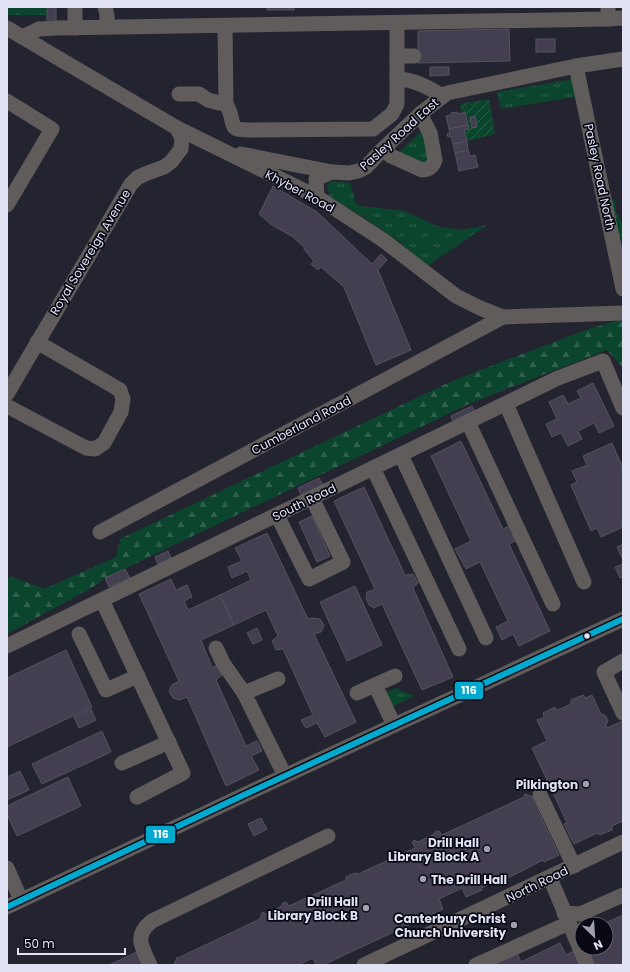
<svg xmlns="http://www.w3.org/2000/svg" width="630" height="972" viewBox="0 0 630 972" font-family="Poppins,sans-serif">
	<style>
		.grass { fill: url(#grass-tufts) }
		.forest { fill: url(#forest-firs) }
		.garden { fill: url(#garden-furrows) }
		.building { fill: #433f50; stroke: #54525d }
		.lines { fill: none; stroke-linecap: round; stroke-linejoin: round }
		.minor { stroke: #605c5b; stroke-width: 15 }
		.bus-1-casing { stroke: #090914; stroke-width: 9 }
		.bus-1 { stroke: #00a9ce; stroke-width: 6 }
		.bus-dot { fill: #e1e3f4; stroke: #090914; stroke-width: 1.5 }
		.poi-dot { fill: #9fa0af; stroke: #090914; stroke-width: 1.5 }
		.labels { text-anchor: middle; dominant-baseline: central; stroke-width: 3.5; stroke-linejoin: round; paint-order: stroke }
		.street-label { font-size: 12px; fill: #e1e3f4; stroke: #090914 }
		.poi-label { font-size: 12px; font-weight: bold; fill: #e1e3f4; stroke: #090914; text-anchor: end }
		.line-badge { stroke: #090914; stroke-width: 1.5 }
		.badge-label { font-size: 11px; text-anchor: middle; font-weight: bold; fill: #fff }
	</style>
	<defs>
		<pattern id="grass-tufts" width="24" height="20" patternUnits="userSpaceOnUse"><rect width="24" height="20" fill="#0b452d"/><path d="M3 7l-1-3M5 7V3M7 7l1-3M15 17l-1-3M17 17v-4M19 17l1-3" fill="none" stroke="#2e604c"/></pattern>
		<pattern id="forest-firs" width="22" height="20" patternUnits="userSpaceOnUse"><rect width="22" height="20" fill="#0b452d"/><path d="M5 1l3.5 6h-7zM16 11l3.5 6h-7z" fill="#2e604c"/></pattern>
		<pattern id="garden-furrows" width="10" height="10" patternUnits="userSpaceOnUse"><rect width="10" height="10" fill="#0b452d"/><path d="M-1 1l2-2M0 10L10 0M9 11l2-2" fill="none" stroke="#2e604c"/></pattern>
	</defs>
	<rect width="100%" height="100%" fill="#242430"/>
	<g class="grass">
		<rect x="7" y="7" width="40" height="8"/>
		<polygon points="573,79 580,96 501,109 497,92"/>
		<polygon points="421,131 423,132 429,159 425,164 399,152"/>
		<path d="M332,181L350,183L356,204L360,206L405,211L436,226L448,228L461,230L487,225L429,265L414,256L400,242L362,216L328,196L330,193C326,188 325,184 332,181Z"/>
		<polygon points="608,200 615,200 616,213 623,225 623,251 620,252"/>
		<polygon points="396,688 414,696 390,708 383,693"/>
	</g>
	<polygon class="forest" points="623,319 623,368 607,350 471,403 105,578 93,587 7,634 7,578 11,576 44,589 116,557 120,539 452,381 588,329"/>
	<polygon class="garden" points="489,99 495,134 467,141 464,130 469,129 465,112 462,113 460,104"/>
	<g class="building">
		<rect x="47" y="7" width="9" height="13"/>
		<rect x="267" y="7" width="27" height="3"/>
		<polygon points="509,29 510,61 418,63 418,31"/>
		<rect x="536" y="39" width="19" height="13"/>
		<polygon points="430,67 449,67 449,75 430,76"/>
		<polygon points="457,112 458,114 465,112 468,125 449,129 446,116 451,115 451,113"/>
		<polygon points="475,116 477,127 472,128 470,117"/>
		<polygon points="468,125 469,129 464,130 467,141 453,144 451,136 448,137 447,134 450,133 449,129"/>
		<polygon points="467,141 468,150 455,153 453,144"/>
		<polygon points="468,150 470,156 475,155 478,167 459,171 455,153"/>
		<polygon points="273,186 317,212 372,264 381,254 387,260 378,270 411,350 376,365 344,287 321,267 318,270 311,264 314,261 304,249 304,247 293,237 272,225 259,214"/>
		<polygon points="593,383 614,426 599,433 594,423 578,431 582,439 568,446 561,433 552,437 546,424 557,419 549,402 563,395 568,404 581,398 577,391"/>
		<polygon points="472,406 477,415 455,425 451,416"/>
		<polygon points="461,441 503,529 510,526 517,540 509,544 550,631 519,646 513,634 502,640 496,627 508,621 480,562 466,569 455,549 471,541 431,456"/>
		<polygon points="612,443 623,468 623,527 601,537 597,528 591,531 571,485 577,482 572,471 587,465 583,456"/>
		<polygon points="319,478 324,487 302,497 298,488"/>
		<polygon points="364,487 405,575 413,574 418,583 413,588 453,677 422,690 382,604 374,608 369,605 366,598 367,592 375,589 334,501"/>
		<polygon points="312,516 330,556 317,562 299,522"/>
		<polygon points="267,533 308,619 314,618 320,619 324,625 321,632 314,634 356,722 325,737 317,723 306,728 301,720 313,715 283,649 276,650 272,641 278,636 266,610 234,625 220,595 251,580 247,571 232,578 228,567 242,561 235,548"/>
		<polygon points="623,544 623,560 617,547"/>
		<polygon points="168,551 171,558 158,564 155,557"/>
		<polygon points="623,564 623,577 620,578 615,567"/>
		<polygon points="125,569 130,578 109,587 105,578"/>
		<polygon points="171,579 176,590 187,585 192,597 184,601 188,610 220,595 234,625 201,640 212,667 217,666 222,675 216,680 246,746 257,741 262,751 251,756 259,770 226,786 187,697 179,700 173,698 169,691 172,685 179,681 139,594"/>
		<polygon points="355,586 382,645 347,661 320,602"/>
		<polygon points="257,628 262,640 253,644 247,633"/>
		<polygon points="66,650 92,707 7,747 7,678"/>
		<polygon points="583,695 586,698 592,695 601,714 605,715 608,721 606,725 607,728 622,721 623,722 623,821 612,826 612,830 600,835 597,833 574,844 564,824 567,823 532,748 547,741 537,720 543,718 544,716 543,713 555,707 557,710 558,710 571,704 571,700"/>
		<polygon points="91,709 96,720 79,728 74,717"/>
		<polygon points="102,731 111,752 42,784 32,764"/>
		<polygon points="20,771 29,790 7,800 7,777"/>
		<polygon points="68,777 81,806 17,836 7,814 7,806"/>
		<polygon points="525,794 534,797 533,800 559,855 544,862 543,860 502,881 501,879 481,888 482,890 466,897 462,888 439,899 443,909 323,965 316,965 313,958 298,965 174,965 177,957 178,958 260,919 262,913 263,912 266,914 282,906 282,904 283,903 286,902 289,906 346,880 346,877 355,873 358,874 415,848 412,842 414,840 418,842 434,834 435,832 437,831 439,831 442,835 524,797"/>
		<polygon points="261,818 267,829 254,836 248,824"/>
		<polygon points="623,915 623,965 601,965 600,963 595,965 589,965 582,948 606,948 606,924 603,924"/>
		<polygon points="560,943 566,955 574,951 581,965 490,965 517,953 521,962"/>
		<polygon points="137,952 144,965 109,965"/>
	</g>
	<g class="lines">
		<g class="minor">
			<polyline points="75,7 75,28"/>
			<polyline points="105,7 107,15 107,27"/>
			<polyline points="608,19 623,18"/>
			<path d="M225,26L226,103C227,107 230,111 231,116C234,130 233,129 248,130L373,129L392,114L397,104V23"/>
			<polyline points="7,28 177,128 317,197 383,240 456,296 480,308 503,317 623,313"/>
			<polyline points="22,37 39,29 57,28 608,19 608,7"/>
			<polyline points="397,56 414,56"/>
			<polyline points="576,66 623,289"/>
			<path d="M397,79C412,79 430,88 442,96"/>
			<polyline points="179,94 199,94 208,100 219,103 226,103"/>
			<polyline points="7,101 52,129 7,205"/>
			<path d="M383,149L391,156L422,170C429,170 433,166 435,160L430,133L420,114"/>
			<polyline points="241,154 332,172 349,173 358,171 366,167 383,149 420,114 447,93 576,66 623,59"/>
			<polyline points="317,197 316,179 332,172"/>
			<polyline points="7,394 131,184 137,178 145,174 164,167 171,162 181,149 182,139 177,128"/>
			<polyline points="506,404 584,582"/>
			<polyline points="7,406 86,448 95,449 104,443 121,412 123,399 120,390 37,342"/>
			<polyline points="468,422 553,604"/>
			<polyline points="401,455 486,638"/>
			<polyline points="373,468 459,649"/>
			<polyline points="277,515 309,579 343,562 312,498"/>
			<polyline points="100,532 503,317"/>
			<polyline points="102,600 183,773 137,797"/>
			<polyline points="79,634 106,690 138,676"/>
			<polyline points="7,646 558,378 603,361 623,408"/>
			<polyline points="216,648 223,663 244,693"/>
			<polyline points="623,661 604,672 623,713"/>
			<polyline points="278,679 244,693 285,776"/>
			<polyline points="375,685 394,725"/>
			<polyline points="357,693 395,676"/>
			<polyline points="122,763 169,742"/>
			<polyline points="540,795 574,866"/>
			<polyline points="7,868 21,900"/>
			<polyline points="550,878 587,965"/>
			<polyline points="7,907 248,793 623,619"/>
			<polyline points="564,913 580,914 623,895"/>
			<path d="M150,965C142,947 133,936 152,921L328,836"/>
			<polyline points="364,965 623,842"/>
			<polyline points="476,965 569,923"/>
		</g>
		<defs>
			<polyline id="bus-1" points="7,907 248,793 623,619"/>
		</defs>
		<use href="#bus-1" class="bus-1-casing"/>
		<use href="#bus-1" class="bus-1"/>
	</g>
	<circle class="bus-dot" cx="587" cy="636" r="3.5"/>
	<g class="poi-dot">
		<circle cx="586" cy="784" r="4"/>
		<circle cx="487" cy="849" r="4"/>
		<circle cx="423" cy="879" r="4"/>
		<circle cx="366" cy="908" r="4"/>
		<circle cx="514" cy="925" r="4"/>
	</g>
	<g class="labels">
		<g class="street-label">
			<text transform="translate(399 134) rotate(-42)">Pasley Road East</text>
			<text transform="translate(600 177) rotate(78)">Pasley Road North</text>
			<text transform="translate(300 191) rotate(28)">Khyber Road</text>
			<text transform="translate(90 252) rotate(-59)">Royal Sovereign Avenue</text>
			<text transform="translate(301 425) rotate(-28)">Cumberland Road</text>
			<text transform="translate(304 502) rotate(-26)">South Road</text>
			<text transform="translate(537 884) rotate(-26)">North Road</text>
		</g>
		<g class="poi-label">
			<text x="578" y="784">Pilkington</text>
			<text x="479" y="842">Drill Hall<tspan x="479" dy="14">Library Block A</tspan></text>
			<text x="431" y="879" text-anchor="start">The Drill Hall</text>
			<text x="358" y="901">Drill Hall<tspan x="358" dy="14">Library Block B</tspan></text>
			<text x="506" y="918">Canterbury Christ<tspan x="506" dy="14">Church University</tspan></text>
		</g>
	</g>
	<g class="line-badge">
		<rect x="454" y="681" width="30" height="19" rx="4" fill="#00a9ce"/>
		<rect x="145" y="825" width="31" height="19" rx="4" fill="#00a9ce"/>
	</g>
	<g class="badge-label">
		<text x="469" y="694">116</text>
		<text x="161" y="838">116</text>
	</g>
	<rect width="630" height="972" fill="none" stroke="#e1e3f4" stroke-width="16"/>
	<g transform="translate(594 936) rotate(155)"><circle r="19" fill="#090914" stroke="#5f606e"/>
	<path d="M0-3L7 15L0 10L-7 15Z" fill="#9fa0af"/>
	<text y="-6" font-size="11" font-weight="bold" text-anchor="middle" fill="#e1e3f4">N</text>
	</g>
	<path d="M18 948v6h107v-6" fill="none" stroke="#e1e3f4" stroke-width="2"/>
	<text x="24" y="948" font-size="12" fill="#e1e3f4" stroke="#090914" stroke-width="3" paint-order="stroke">50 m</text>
</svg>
